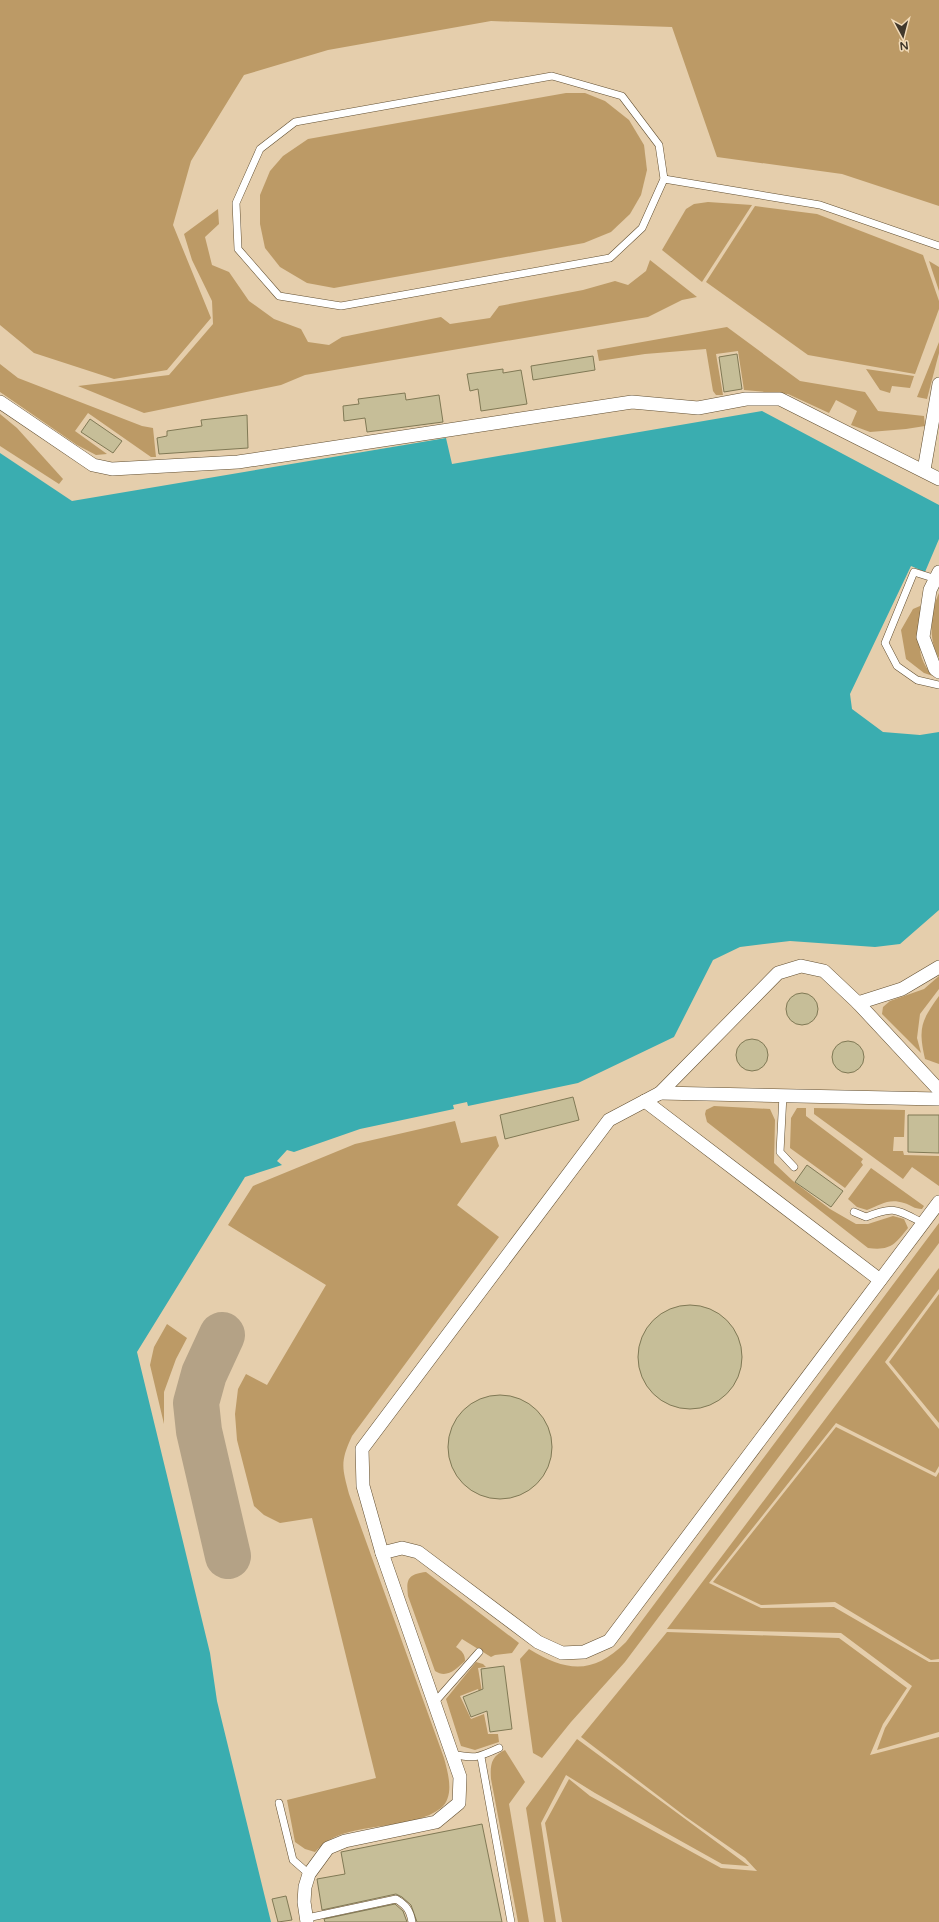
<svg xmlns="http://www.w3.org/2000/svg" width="939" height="1922" viewBox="0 0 939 1922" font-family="'Varela Round',sans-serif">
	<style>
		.green { fill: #bc9a66 }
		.water { fill: #3aadb0 }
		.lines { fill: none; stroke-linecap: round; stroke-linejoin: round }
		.taxiway { stroke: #b4a286; stroke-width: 46 }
		.building { fill: #c6be98; stroke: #807955 }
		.service-casing { stroke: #624f31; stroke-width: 8 }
		.minor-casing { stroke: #624f31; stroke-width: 14 }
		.service { stroke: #fff; stroke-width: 7 }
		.minor { stroke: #fff; stroke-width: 13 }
	</style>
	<rect width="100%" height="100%" fill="#e5ceac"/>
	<g class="green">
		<polygon points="0,0 939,0 939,206 842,174 717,157 672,27 491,21 328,50 244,75 191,161 173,225 211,318 167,370 114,379 34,353 0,325"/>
		<polygon points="566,93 585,93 605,101 629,120 644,145 647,170 641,195 630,214 611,232 584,243 334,288 307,283 280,267 265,248 260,224 260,195 270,171 283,156 308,139"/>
		<polygon points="708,202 752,205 702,282 662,250 686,209 694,204"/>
		<polygon points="755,206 817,214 923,255 939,301 939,309 915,374 808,355 706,282"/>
		<polygon points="218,209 219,224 205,237 212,265 229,272 249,301 274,319 301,329 308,342 329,345 342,337 441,317 450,324 490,318 499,306 583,290 615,281 628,285 646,271 650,260 697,297 682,300 648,317 305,375 281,385 144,413 78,386 169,375 213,324 212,301 192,260 184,234"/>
		<polygon points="929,261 939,267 939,291"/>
		<polygon points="727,327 800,381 865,392 878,411 924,416 925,426 906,429 870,432 851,425 857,411 836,400 829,413 788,394 744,390 738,351 716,354 723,395 716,395 713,391 706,349 645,354 599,361 597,350"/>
		<polygon points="939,342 939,353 927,399 917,397"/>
		<polygon points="0,364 18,378 142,426 153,428 156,457 151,457 88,413 75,431 107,454 96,455 77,445 0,392"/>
		<polygon points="866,369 914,376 910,388 892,386 890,393 880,390"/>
		<polygon points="0,414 17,428 63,479 59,484 0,446"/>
		<path d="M939,593V658C928,640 930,612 939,593Z"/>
		<path d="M920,606C925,635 910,650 933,676L924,673L906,659L901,630L913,609Z"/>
		<polygon points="939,976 939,989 920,1014 917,1038 921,1053 882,1014 883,1007 890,1001 924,989"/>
		<path d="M939,996V1064L925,1059C918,1028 921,1021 939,996Z"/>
		<path d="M714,1106L770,1109L775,1120L774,1163L793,1181L830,1209L856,1224H868L893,1216L904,1219L908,1228C895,1244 891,1251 868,1248L707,1122L705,1114L706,1110Z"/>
		<polygon points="797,1108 806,1108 806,1116 863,1159 861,1162 863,1165 845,1188 790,1148 791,1118"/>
		<polygon points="814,1108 905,1110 904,1137 894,1137 893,1151 903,1151 904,1155 939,1156 939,1186 912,1167 903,1179 814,1114"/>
		<path d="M455,1121L461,1143L496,1136L499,1146L457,1205L499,1237L352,1436C340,1462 342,1467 349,1494L444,1758C448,1773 455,1796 441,1808C413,1830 360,1822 329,1840C324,1843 319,1848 315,1852L305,1849L295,1842L287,1800L376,1778L312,1518L280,1523L264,1515L254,1506L237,1440L235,1414L238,1389L246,1374L267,1385L326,1285L228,1225L253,1186L355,1144Z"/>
		<path d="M871,1168L924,1206L922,1209C914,1209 911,1205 904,1203C888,1198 881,1205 867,1210L857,1207L848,1199Z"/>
		<path d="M939,1223V1243L625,1662L571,1722L542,1758L533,1753L520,1659L529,1649C567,1672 593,1675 626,1642Z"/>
		<polygon points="939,1268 939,1289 885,1362 939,1429 939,1466 935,1473 836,1423 709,1583 761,1608 834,1607 929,1662 939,1662 939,1732 877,1750 885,1728 912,1686 841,1633 667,1629"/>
		<polygon points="939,1294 939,1423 889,1362"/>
		<polygon points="167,1324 187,1338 176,1359 164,1392 164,1424 150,1365 154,1347"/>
		<polygon points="836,1427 936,1477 939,1472 939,1659 931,1660 835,1602 761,1605 713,1582"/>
		<path d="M426,1572L519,1643L512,1653L495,1655L491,1657L462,1639L456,1647C462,1651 465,1654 465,1661C456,1669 447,1679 435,1671L408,1596C406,1579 408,1574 426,1572Z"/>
		<polygon points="667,1632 839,1638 907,1688 883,1724 870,1755 939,1737 939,1922 562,1922 545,1823 569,1779 590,1796 721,1868 757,1871 745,1858 686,1817 581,1737"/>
		<polygon points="476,1662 483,1664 486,1667 478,1668 484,1704 478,1689 460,1696 471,1719 484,1714 488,1734 498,1734 499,1742 475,1750 461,1746 446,1699"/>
		<polygon points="577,1739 749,1866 722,1864 595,1793 566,1775 541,1823 556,1922 544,1922 526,1808"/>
		<path d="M505,1750L525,1782L509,1804L529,1922H518L491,1779C490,1765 491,1756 505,1750Z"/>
	</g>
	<polygon class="water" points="762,411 939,505 939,539 925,572 911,566 850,694 852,709 883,732 920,735 939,732 939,910 900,944 875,947 790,941 740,947 713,960 674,1037 578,1083 468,1106 467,1102 453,1105 454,1109 360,1129 294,1152 287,1150 277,1161 282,1165 245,1177 137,1352 210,1653 217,1701 271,1922 0,1922 0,453 72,501 446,438 452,464"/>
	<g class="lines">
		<polyline class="taxiway" points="222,1335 204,1374 196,1403 199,1431 228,1556"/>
	</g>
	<g class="building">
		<polygon points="737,354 742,389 724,392 719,357"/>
		<polygon points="593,356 595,370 533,380 531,366"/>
		<polygon points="503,369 503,373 521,370 527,404 481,411 478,389 470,391 467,374"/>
		<polygon points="405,393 406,400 439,395 443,422 367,432 365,418 344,421 343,406 359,404 358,399"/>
		<polygon points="247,415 248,448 159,454 157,438 167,436 167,431 202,426 201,420"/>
		<polygon points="90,419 122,441 113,453 81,432"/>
		<circle cx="802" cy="1009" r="16"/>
		<circle cx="752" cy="1055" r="16"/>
		<circle cx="848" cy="1057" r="16"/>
		<polygon points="573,1097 579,1120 505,1139 500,1115"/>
		<polygon points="908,1115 939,1115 939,1153 908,1152"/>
		<polygon points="807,1165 843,1191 831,1207 795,1182"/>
		<circle cx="690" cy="1357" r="52"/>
		<circle cx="500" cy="1447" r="52"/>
		<polygon points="504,1666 512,1729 490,1732 487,1711 471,1717 463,1697 483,1689 481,1669"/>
		<polygon points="482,1824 502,1922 417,1922 411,1905 402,1897 396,1894 322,1910 317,1879 345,1874 341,1852"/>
		<polygon points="286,1896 292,1920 278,1922 272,1899"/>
		<polygon points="395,1904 403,1911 407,1922 325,1922 324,1919"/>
	</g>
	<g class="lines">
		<defs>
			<g id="service">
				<polygon points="552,76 622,96 659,145 664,179 642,228 610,258 341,306 279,296 238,249 236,203 260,149 295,122"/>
				<polyline points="664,179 820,205 939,246"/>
				<polyline points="936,579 914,572 885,643 897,666 917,680 939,685"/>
				<polyline points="783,1095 780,1152 794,1167"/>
				<path d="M854,1212L866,1217C895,1205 897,1210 923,1223"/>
				<polyline points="434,1703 479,1652"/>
				<path d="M452,1754C475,1759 477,1758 499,1748"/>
				<polyline points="481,1757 511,1922"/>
				<polyline points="279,1803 293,1860 309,1874"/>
				<path d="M307,1918L396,1899C406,1905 410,1910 412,1922"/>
			</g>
			<g id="minor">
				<polyline points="0,402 93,465 112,469 238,462 632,402 698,408 746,399 780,399 939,479"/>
				<polyline points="924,470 939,384"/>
				<polyline points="939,572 930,590 923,637 935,669 939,672"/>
				<polyline points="858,1003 902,989 939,967"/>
				<polyline points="660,1093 939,1099"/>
				<polyline points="645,1101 880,1280"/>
				<polyline points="382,1553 402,1548 418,1552 538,1642 562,1653 584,1652 609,1641 939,1202"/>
				<polyline points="307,1922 304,1902 305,1887 309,1874 328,1848 345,1841 436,1822 459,1803 460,1777 382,1553 363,1486 362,1449 609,1120 660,1093 778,973 801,966 824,971 858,1003 939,1090"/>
			</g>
		</defs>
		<use href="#service" class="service-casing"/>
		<use href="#minor" class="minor-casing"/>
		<use href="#service" class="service"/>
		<use href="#minor" class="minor"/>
	</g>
	<g transform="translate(903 36) rotate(173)" stroke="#f2dbb9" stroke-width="3" paint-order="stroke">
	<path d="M0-3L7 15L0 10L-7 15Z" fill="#41382b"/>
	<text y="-6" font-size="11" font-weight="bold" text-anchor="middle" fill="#41382b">N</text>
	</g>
</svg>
